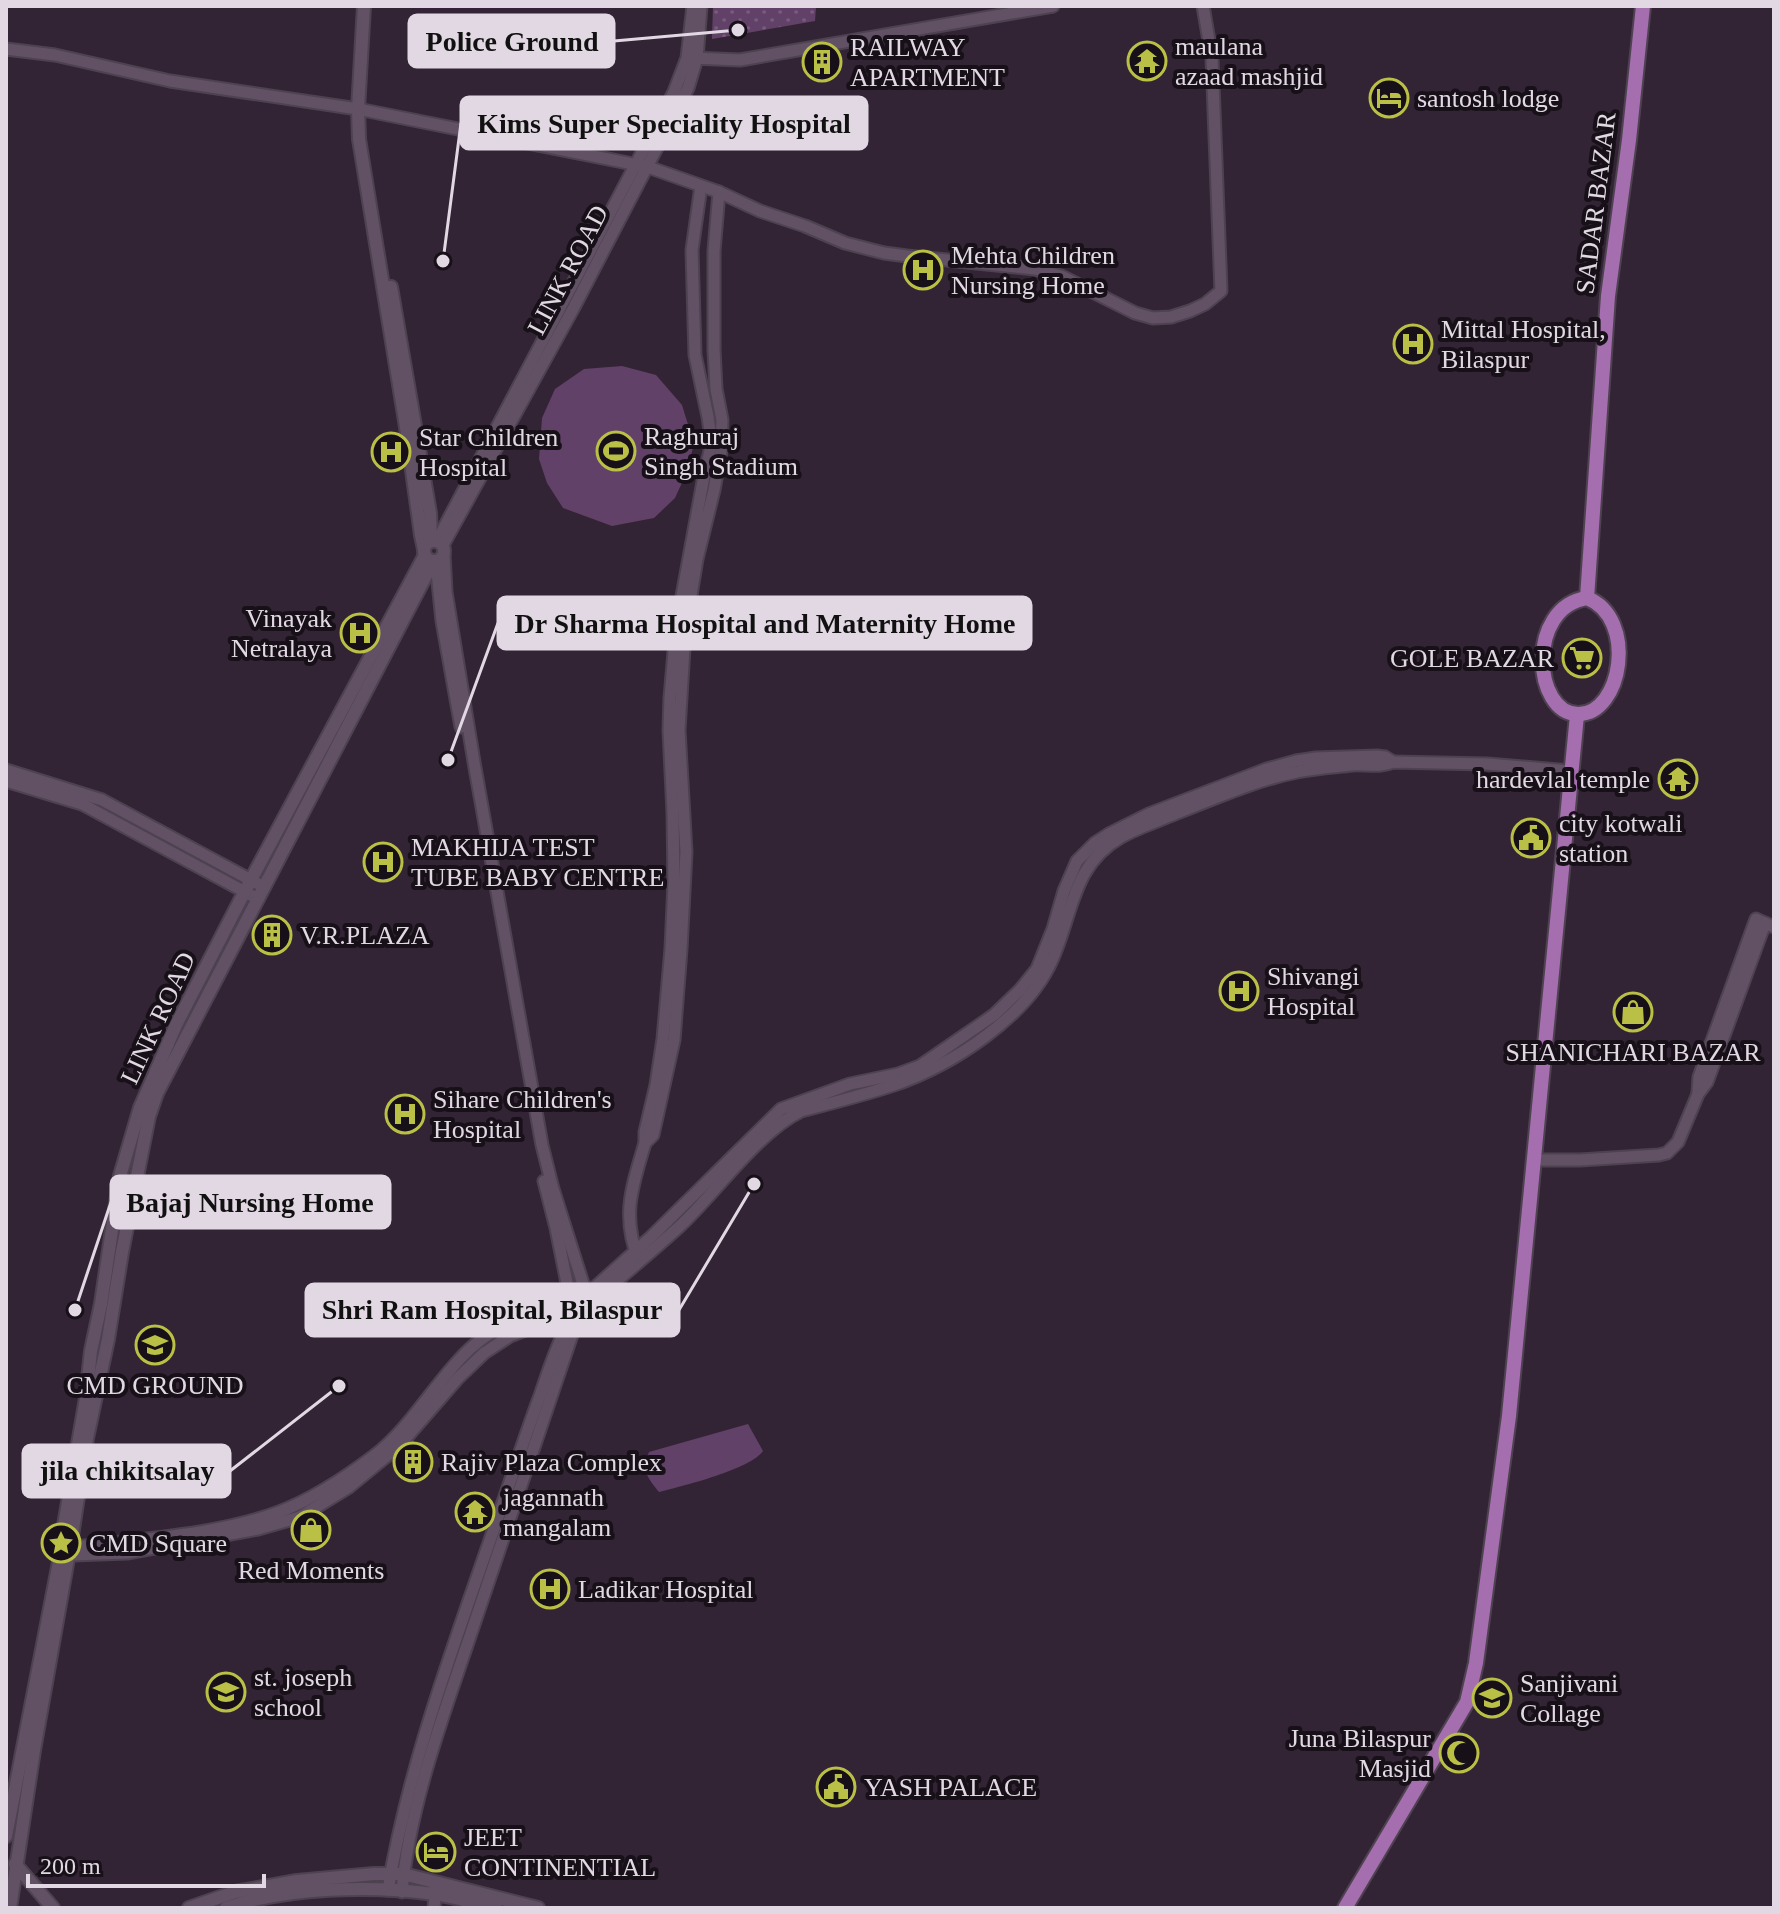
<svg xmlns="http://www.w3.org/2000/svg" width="1780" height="1914" viewBox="0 0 1780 1914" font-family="'Times New Roman',serif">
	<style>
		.grass { fill: #624168 }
		.park { fill: url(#park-dots) }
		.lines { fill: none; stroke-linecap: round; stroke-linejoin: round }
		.tertiary-casing { stroke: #4e4251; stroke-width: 15 }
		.secondary-casing { stroke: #4e4251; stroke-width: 16 }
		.primary-casing { stroke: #4e4251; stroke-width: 18 }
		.tertiary { stroke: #625165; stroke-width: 11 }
		.secondary { stroke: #625165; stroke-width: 12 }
		.primary { stroke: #a56eaf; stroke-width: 14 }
		.labels { text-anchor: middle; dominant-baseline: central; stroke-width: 8; stroke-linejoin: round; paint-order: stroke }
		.poi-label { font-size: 26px; fill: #e2d8e4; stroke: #171018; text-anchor: start }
		.street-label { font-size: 26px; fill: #e2d8e4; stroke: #171018 }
		.leader { fill: none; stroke: #e2d8e4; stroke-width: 3 }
		.callout-dot { fill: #e2d8e4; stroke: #171018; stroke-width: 3 }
		.callout { fill: #e2d8e4; stroke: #e2d8e4; stroke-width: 3 }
		.callout-label { font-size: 28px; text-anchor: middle; font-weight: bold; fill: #111 }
	</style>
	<defs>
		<pattern id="park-dots" width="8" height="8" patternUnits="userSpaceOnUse" patternTransform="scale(2)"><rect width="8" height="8" fill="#624168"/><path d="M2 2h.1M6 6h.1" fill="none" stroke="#785c7d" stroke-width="1.8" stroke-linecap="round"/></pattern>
	</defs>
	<rect width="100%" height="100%" fill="#332435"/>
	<g class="grass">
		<polygon points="622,366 656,375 682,405 694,444 686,474 675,498 654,518 612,526 563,508 547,483 539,459 542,418 555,389 584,369"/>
		<path d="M748,1424L763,1451C751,1469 683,1486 659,1492C648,1478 641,1471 649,1452Z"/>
	</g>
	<polygon class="park" points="713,6 816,6 815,21 712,39"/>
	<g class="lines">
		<defs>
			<g id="tertiary">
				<polyline points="6,49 55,55 170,81 358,109 648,167 719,192 760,211 805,226 845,243 884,253 907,256 1035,269 1061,276 1135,313 1153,318 1171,317 1190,311 1205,304 1221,291 1212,58 1203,6"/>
				<polyline points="692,58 740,60 1053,6"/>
				<polyline points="437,541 674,92 687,58 693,6"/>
				<polyline points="443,545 573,309 688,88 697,58 701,6"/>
				<polyline points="444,555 446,592 474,762 542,1145 553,1189 584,1287"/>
				<polyline points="436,562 442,621 461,727"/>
				<polyline points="6,770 102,800 264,887"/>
				<polyline points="6,781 82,804 258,899"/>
				<polyline points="1698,1093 1699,1077 1756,919 1774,927"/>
				<polyline points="645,1143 653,1135 674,1040 681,949 686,852 679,730 685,631 697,559 714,490 721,451 722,420 716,389 714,350 714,251 719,192"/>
				<polyline points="1533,1160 1580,1160 1659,1155 1667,1153 1678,1142 1698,1094 1707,1082 1765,923"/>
				<polyline points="544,1181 556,1228 569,1293"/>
				<path d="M639,1261C621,1216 632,1187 645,1143V1132L656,1085L663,1039L671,949L674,883L673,813L669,730L670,698L676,629L704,476L710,451L711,437L708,417L695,355L692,250L701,186"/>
				<circle cx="582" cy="1304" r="17"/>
				<polyline points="592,1290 651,1237 781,1109 850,1084 898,1074 920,1066 994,1015 1020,990 1037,969 1053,929 1064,891 1077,861 1095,843 1109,834 1149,814 1267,769 1296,761 1316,758 1377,756 1385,757 1393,762"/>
				<path d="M598,1297C625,1273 654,1250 681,1225C717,1191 758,1132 801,1111C832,1103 864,1095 894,1085C952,1065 1027,1017 1052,960C1073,913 1072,865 1121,837C1139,827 1159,821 1177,813C1216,798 1256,780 1297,772C1315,768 1334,767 1352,765C1366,764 1380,768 1393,762L1487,764L1570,771"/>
				<path d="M75,1547C140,1539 218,1535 279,1512C313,1499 345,1478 374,1456C408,1430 430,1391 459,1360C486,1329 525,1312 565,1303"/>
				<polyline points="73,1555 127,1553 258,1529 300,1517 349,1487 399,1446 458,1378 484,1353 510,1336 568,1313"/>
				<path d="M388,1890C409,1762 456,1640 498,1517C512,1477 525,1436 540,1396C549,1369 558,1342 572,1317"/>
				<path d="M402,1892C409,1807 442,1719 469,1639C505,1532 541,1426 577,1320"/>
				<polyline points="434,1908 436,1885"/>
			</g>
			<g id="secondary">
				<polyline points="364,6 358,109 359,139 406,427 421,535 424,549"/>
				<polyline points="391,287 430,513 431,541"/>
				<circle cx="434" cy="551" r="10"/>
				<polyline points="71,1542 87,1438 108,1339 122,1252 149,1116 157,1093 433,562"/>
				<polyline points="61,1543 86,1398 91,1351 101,1304 120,1176 140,1108 176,1025 245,891 425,555"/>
				<polyline points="6,1836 60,1557"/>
				<polyline points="15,1864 53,1908"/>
				<polyline points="10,1908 34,1750 68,1558"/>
				<polyline points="189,1908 235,1892 297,1881 374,1874 403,1874 538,1908"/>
				<path d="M226,1908C286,1887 372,1885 435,1894C455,1897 476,1903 496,1908"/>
			</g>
			<g id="primary">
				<polyline points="1587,598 1608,296 1629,140 1643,6"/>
				<path d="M1587,598C1638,618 1622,715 1578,714C1533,714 1526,607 1587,598Z"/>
				<polyline points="1345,1908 1467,1702 1476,1663 1509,1416 1577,715"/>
			</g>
		</defs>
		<use href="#tertiary" class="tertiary-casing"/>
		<use href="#secondary" class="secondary-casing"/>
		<use href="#primary" class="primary-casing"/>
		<use href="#tertiary" class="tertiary"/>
		<use href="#secondary" class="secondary"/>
		<use href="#primary" class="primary"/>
	</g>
	<defs>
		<symbol id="temple-ring" viewBox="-11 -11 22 22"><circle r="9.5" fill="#171018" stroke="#bac045" stroke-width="1.5"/><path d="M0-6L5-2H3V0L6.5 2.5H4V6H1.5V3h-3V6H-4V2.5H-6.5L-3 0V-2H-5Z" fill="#bac045"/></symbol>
		<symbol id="building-ring" viewBox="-11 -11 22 22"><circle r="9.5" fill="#171018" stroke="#bac045" stroke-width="1.5"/><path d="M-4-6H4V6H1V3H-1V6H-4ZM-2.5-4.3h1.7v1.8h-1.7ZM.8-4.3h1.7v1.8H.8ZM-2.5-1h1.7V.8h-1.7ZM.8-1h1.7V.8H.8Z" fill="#bac045"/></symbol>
		<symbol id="hotel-ring" viewBox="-11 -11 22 22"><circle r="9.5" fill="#171018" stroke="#bac045" stroke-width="1.5"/><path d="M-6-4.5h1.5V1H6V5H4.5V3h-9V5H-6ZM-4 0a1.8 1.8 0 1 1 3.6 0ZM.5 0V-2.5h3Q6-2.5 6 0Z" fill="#bac045"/></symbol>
		<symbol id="hospital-ring" viewBox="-11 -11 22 22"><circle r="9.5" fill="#171018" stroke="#bac045" stroke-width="1.5"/><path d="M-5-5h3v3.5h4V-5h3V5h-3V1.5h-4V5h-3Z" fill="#bac045"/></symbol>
		<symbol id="stadium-ring" viewBox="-11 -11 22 22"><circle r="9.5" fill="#171018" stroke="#bac045" stroke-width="1.5"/><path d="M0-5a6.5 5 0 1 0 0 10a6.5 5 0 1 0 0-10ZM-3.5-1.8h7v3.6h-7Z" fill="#bac045"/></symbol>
		<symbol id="supermarket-ring" viewBox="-11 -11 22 22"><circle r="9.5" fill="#171018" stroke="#bac045" stroke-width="1.5"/><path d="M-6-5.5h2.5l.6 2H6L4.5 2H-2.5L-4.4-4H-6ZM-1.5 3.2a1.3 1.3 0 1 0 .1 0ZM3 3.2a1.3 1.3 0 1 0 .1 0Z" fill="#bac045"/></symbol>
		<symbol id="civic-ring" viewBox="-11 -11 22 22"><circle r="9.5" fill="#171018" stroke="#bac045" stroke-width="1.5"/><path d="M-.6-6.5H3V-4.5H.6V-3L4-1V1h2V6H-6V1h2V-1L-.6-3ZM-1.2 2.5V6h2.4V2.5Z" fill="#bac045"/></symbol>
		<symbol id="shop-ring" viewBox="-11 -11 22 22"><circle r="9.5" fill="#171018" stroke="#bac045" stroke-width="1.5"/><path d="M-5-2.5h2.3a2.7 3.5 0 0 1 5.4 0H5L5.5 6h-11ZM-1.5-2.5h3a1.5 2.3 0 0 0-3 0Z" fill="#bac045"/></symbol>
		<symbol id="university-ring" viewBox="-11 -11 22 22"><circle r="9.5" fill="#171018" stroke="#bac045" stroke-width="1.5"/><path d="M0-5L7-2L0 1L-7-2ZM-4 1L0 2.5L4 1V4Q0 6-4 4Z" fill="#bac045"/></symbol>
		<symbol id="sight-ring" viewBox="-11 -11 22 22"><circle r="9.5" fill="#171018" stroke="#bac045" stroke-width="1.5"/><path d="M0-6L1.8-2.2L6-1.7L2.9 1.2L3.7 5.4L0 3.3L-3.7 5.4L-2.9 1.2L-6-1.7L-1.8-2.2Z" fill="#bac045"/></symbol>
		<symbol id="school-ring" viewBox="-11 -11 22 22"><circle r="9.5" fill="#171018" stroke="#bac045" stroke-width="1.5"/><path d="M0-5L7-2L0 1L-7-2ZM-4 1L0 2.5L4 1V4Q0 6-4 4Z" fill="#bac045"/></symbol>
		<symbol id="mosque-ring" viewBox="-11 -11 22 22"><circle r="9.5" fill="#171018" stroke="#bac045" stroke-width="1.5"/><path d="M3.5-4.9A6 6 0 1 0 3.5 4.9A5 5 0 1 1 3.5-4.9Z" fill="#bac045"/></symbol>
	</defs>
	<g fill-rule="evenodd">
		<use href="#temple-ring" x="1125" y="39" width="44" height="44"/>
		<use href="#building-ring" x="800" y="40" width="44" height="44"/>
		<use href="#hotel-ring" x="1367" y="76" width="44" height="44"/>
		<use href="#hospital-ring" x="901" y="248" width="44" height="44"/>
		<use href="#hospital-ring" x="1391" y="322" width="44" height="44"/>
		<use href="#stadium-ring" x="594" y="429" width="44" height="44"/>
		<use href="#hospital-ring" x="369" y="430" width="44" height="44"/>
		<use href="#hospital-ring" x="338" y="611" width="44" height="44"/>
		<use href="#supermarket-ring" x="1560" y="636" width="44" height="44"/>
		<use href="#temple-ring" x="1656" y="757" width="44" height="44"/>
		<use href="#civic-ring" x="1509" y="816" width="44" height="44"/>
		<use href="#hospital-ring" x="361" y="840" width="44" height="44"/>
		<use href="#building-ring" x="250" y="913" width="44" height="44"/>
		<use href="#hospital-ring" x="1217" y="969" width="44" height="44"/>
		<use href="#shop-ring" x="1611" y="990" width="44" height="44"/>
		<use href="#hospital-ring" x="383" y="1092" width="44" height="44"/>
		<use href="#university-ring" x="133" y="1323" width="44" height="44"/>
		<use href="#building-ring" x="391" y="1440" width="44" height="44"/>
		<use href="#temple-ring" x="453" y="1490" width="44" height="44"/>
		<use href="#shop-ring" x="289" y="1508" width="44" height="44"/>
		<use href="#sight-ring" x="39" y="1521" width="44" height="44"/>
		<use href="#hospital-ring" x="528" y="1567" width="44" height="44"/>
		<use href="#school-ring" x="204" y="1670" width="44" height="44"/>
		<use href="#university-ring" x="1470" y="1676" width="44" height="44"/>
		<use href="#mosque-ring" x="1437" y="1731" width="44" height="44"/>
		<use href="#civic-ring" x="814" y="1765" width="44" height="44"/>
		<use href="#hotel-ring" x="414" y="1830" width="44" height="44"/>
	</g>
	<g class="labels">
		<g class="poi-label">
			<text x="1175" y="46">maulana<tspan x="1175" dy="30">azaad mashjid</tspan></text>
			<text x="850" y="47">RAILWAY<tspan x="850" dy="30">APARTMENT</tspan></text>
			<text x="1417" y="98">santosh lodge</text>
			<text x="951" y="255">Mehta Children<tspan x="951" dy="30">Nursing Home</tspan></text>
			<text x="1441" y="329">Mittal Hospital,<tspan x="1441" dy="30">Bilaspur</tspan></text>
			<text x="644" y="436">Raghuraj<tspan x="644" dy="30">Singh Stadium</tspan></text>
			<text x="419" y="437">Star Children<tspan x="419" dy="30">Hospital</tspan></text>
			<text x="332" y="618" text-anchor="end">Vinayak<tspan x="332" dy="30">Netralaya</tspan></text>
			<text x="1554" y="658" text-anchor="end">GOLE BAZAR</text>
			<text x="1650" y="779" text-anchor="end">hardevlal temple</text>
			<text x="1559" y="823">city kotwali<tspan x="1559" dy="30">station</tspan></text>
			<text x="411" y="847">MAKHIJA TEST<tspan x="411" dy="30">TUBE BABY CENTRE</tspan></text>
			<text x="300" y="935">V.R.PLAZA</text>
			<text x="1267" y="976">Shivangi<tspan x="1267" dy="30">Hospital</tspan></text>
			<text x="1633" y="1052" text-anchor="middle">SHANICHARI BAZAR</text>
			<text x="433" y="1099">Sihare Children's<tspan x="433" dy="30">Hospital</tspan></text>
			<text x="155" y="1385" text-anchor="middle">CMD GROUND</text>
			<text x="441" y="1462">Rajiv Plaza Complex</text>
			<text x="503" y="1497">jagannath<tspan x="503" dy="30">mangalam</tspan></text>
			<text x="89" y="1543">CMD Square</text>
			<text x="311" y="1570" text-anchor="middle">Red Moments</text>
			<text x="578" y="1589">Ladikar Hospital</text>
			<text x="254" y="1677">st. joseph<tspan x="254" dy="30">school</tspan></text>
			<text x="1520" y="1683">Sanjivani<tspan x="1520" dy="30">Collage</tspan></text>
			<text x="1431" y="1738" text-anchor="end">Juna Bilaspur<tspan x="1431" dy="30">Masjid</tspan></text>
			<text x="864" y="1787">YASH PALACE</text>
			<text x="464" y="1837">JEET<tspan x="464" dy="30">CONTINENTIAL</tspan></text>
		</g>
		<g class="street-label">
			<text transform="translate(1596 203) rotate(-83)">SADAR BAZAR</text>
			<text transform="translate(568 270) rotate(-62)">LINK ROAD</text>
			<text transform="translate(158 1018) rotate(-65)">LINK ROAD</text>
		</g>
	</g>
	<path class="leader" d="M738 30L614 41M443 261L461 123M448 760L498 623M75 1310L111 1202M754 1184L679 1310M339 1386L230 1471"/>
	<g class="callout-dot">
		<circle cx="738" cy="30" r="8"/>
		<circle cx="443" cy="261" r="8"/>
		<circle cx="448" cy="760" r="8"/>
		<circle cx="75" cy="1310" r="8"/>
		<circle cx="754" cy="1184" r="8"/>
		<circle cx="339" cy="1386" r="8"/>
	</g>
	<g class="callout">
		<rect x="409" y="15" width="205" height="52" rx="8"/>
		<rect x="461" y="97" width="406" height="52" rx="8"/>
		<rect x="498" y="597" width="533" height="52" rx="8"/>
		<rect x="111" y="1176" width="279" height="52" rx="8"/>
		<rect x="306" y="1284" width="373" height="52" rx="8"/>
		<rect x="23" y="1445" width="207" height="52" rx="8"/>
	</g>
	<g class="callout-label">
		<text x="512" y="51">Police Ground</text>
		<text x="664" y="133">Kims Super Speciality Hospital</text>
		<text x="765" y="633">Dr Sharma Hospital and Maternity Home</text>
		<text x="250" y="1212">Bajaj Nursing Home</text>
		<text x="492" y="1319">Shri Ram Hospital, Bilaspur</text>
		<text x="127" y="1480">jila chikitsalay</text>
	</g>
	<rect width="1780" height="1914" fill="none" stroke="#e2d8e4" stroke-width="16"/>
	<path d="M28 1874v12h236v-12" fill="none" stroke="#e2d8e4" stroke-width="4"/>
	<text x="40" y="1874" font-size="24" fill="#e2d8e4" stroke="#171018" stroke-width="6" paint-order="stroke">200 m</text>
</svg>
